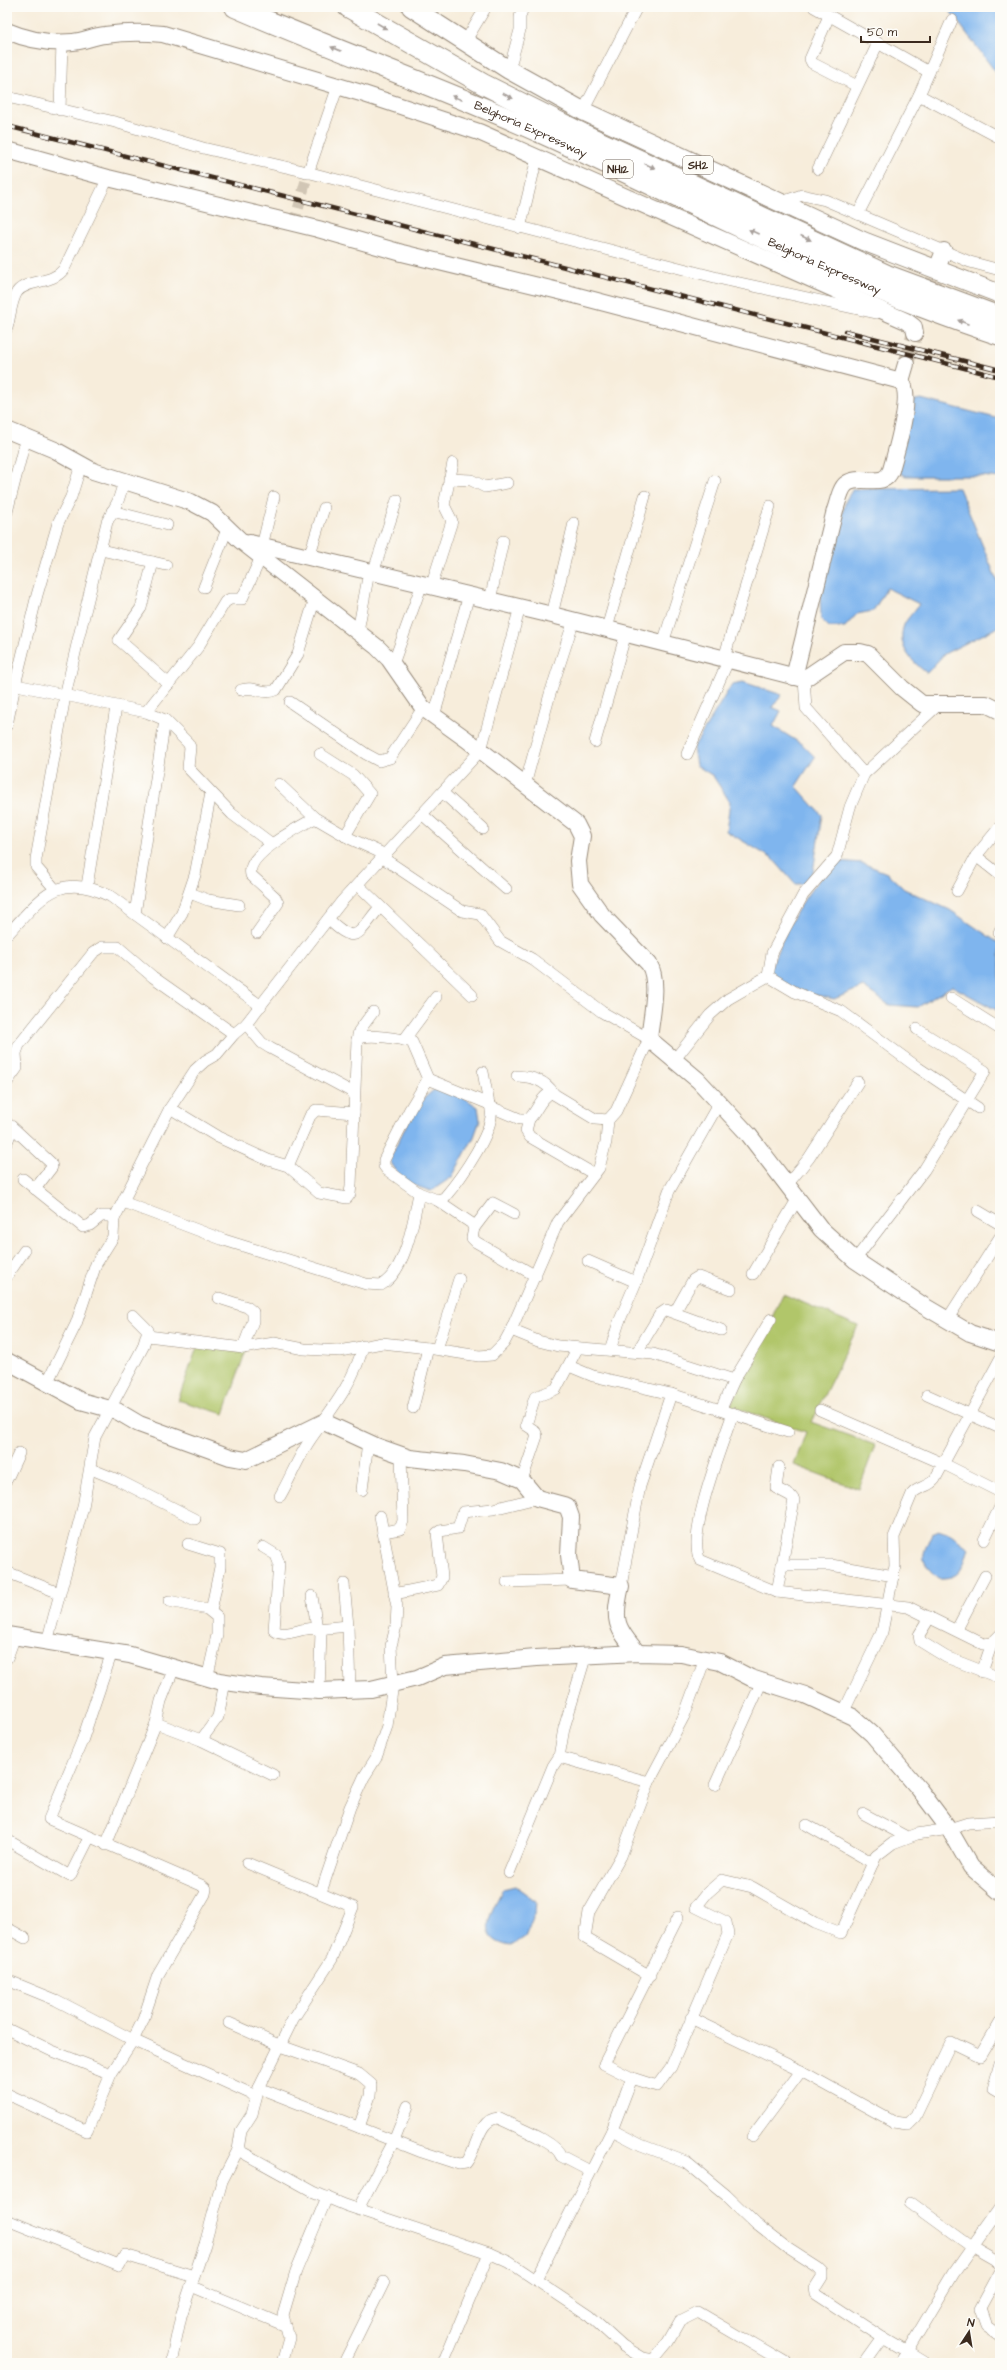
<svg xmlns="http://www.w3.org/2000/svg" width="1007" height="2370" viewBox="0 0 1007 2370" font-family="'Architects Daughter',sans-serif">
	<style>
		.green { fill: #b1c66a; stroke: #767844 }
		.water { fill: #7fb5ee; stroke: #5d7086 }
		.lines { fill: none; stroke-linecap: round; stroke-linejoin: round }
		.street-tunnel { stroke: #d1c6b5; stroke-width: 11; stroke-dasharray: 11 5.5; stroke-linecap: butt }
		.secondary-tunnel { stroke: #d1c6b5; stroke-width: 16; stroke-dasharray: 16 8; stroke-linecap: butt }
		.street-casing { stroke: #998c7c; stroke-width: 12 }
		.secondary-casing { stroke: #998c7c; stroke-width: 18 }
		.primary-casing { stroke: #998c7c; stroke-width: 20 }
		.highway-casing { stroke: #998c7c; stroke-width: 22 }
		.street { stroke: #fff; stroke-width: 11 }
		.secondary { stroke: #fff; stroke-width: 16 }
		.primary { stroke: #fff; stroke-width: 18 }
		.highway { stroke: #fff; stroke-width: 20 }
		.rail-casing { stroke: #3b2a1e; stroke-width: 4.5 }
		.rail { stroke: #fdfcf7; stroke-width: 3; stroke-dasharray: 9; stroke-linecap: butt }
		.oneway { fill: #a79f9a }
		.labels { text-anchor: middle; dominant-baseline: central; stroke-width: 3; stroke-linejoin: round; paint-order: stroke }
		.shield { fill: #fdfcf7; stroke: #75695f; stroke-width: 1 }
		.shield-label { font-size: 11px; font-weight: bold; fill: #3b2a1e }
		.street-label { font-size: 12px; fill: #3b2a1e; stroke: #fdfcf7 }
	</style>
	<rect width="100%" height="100%" fill="#fdfcf7"/>
	<filter id="ink" filterUnits="userSpaceOnUse"><feTurbulence type="fractalNoise" baseFrequency=".025" numOctaves="2"/><feDisplacementMap in="SourceGraphic" scale="8" xChannelSelector="R" yChannelSelector="G"/><feConvolveMatrix kernelMatrix="1 2 1 2 8 2 1 2 1" color-interpolation-filters="sRGB"/></filter>
	<filter id="wash" filterUnits="userSpaceOnUse"><feTurbulence type="fractalNoise" baseFrequency=".012" numOctaves="4" result="noise"/><feDisplacementMap in="SourceGraphic" scale="16" xChannelSelector="R" yChannelSelector="G"/><feGaussianBlur stdDeviation="0.9" result="paint"/><feColorMatrix in="noise" values="0 0 0 0 0 0 0 0 0 0 0 0 0 0 0 0 0 1.4 0 .05"/><feComposite in="paint" operator="in"/></filter>
	<g filter="url(#wash)">
		<rect width="100%" height="100%" fill="#f7eddb"/>
		<g class="green">
			<polygon points="783,1294 858,1326 811,1422 875,1445 859,1489 794,1465 806,1432 730,1406"/>
			<polygon points="199,1342 246,1350 224,1414 178,1400"/>
		</g>
		<g class="water">
			<polygon points="947,7 1000,7 1000,78"/>
			<polygon points="921,399 1000,419 1000,478 981,476 906,476 898,472 907,402"/>
			<path d="M959,488L1000,588V626L944,654L927,673C912,662 896,646 904,625C907,618 915,611 919,604L887,588L873,611L857,614L845,627H829L821,619L820,597L846,500L853,489Z"/>
			<polygon points="743,682 782,695 772,707 781,711 773,726 803,745 815,757 796,786 822,815 813,872 804,884 795,884 773,859 726,831 730,802 713,776 696,765 693,748 732,684"/>
			<path d="M838,861L862,863L887,873L904,889L950,910L1000,944V1012L952,986L918,1007L889,1005L863,987L834,999L811,994L781,984L769,971C786,931 803,890 838,861Z"/>
			<path d="M435,1089L457,1093L478,1107L480,1120L474,1137L452,1177L431,1191C409,1184 401,1181 389,1161L416,1105Z"/>
			<polygon points="1000,1181 1000,1210 994,1200"/>
			<path d="M939,1530L948,1533L969,1548C962,1569 961,1579 938,1578C918,1560 922,1556 932,1533Z"/>
			<path d="M515,1886L536,1901L535,1914L525,1937L511,1946C473,1940 492,1910 503,1889Z"/>
		</g>
	</g>
	<g filter="url(#ink)">
		<g class="lines">
			<polyline class="street-tunnel" points="294,224 308,173"/>
			<g class="secondary-tunnel">
				<polyline points="920,317 940,261"/>
				<polyline points="906,364 915,333"/>
			</g>
			<defs>
				<g id="street">
					<polyline points="814,7 929,72"/>
					<polyline points="829,16 810,59 812,63 857,86"/>
					<polyline points="465,42 486,7"/>
					<polyline points="509,70 520,30 520,17 523,7"/>
					<polyline points="919,95 952,20"/>
					<polyline points="7,97 115,122 203,148 299,170 726,280 876,313"/>
					<polyline points="60,110 62,42"/>
					<polyline points="583,111 637,7"/>
					<polyline points="818,169 878,43"/>
					<polyline points="308,173 338,86"/>
					<polyline points="779,203 802,195 825,200 970,262 1000,270"/>
					<polyline points="858,214 919,95 1000,138"/>
					<polyline points="520,228 537,158"/>
					<path d="M7,328C10,318 11,301 17,292C27,279 52,285 64,269L108,178"/>
					<polyline points="449,479 471,480 485,487 507,483"/>
					<polyline points="112,511 167,525"/>
					<polyline points="7,512 26,437"/>
					<polyline points="262,546 274,497"/>
					<polyline points="101,550 166,565"/>
					<polyline points="309,557 324,508"/>
					<polyline points="153,562 141,608 119,640 169,684"/>
					<polyline points="373,573 397,500"/>
					<polyline points="204,587 228,527"/>
					<polyline points="431,587 452,521 444,505 453,463"/>
					<polyline points="490,600 503,541"/>
					<polyline points="552,615 574,523"/>
					<polyline points="607,628 645,496"/>
					<polyline points="358,631 369,572"/>
					<polyline points="663,643 715,481"/>
					<polyline points="724,658 770,506"/>
					<polyline points="393,664 422,584"/>
					<polyline points="804,679 806,708 864,774 850,807 837,856 803,895 772,953 768,976 795,992 841,1011 917,1067 978,1108"/>
					<polyline points="7,683 146,712 165,720 188,743 190,747 188,768 232,814 272,844"/>
					<path d="M241,690C254,685 264,696 276,690L298,654L315,598"/>
					<polyline points="290,702 366,754 379,761 390,758 423,708"/>
					<polyline points="146,712 198,647 225,602 230,599 242,599 262,555"/>
					<polyline points="434,716 469,595"/>
					<polyline points="7,725 15,685 37,595 58,523 71,497 81,465"/>
					<polyline points="595,742 626,633"/>
					<polyline points="320,754 353,775 370,794 345,836"/>
					<polyline points="687,754 729,659"/>
					<polyline points="864,774 938,705"/>
					<polyline points="279,784 315,818 351,839 386,855"/>
					<polyline points="525,785 550,694 574,620"/>
					<polyline points="443,793 483,829"/>
					<polyline points="423,815 506,889"/>
					<polyline points="976,856 1000,875"/>
					<path d="M383,858L462,911L480,914L500,941L532,959L602,1012L649,1039L616,1111L608,1120L595,1119L552,1093C541,1095 537,1112 529,1119H520L491,1107"/>
					<polyline points="358,885 472,995"/>
					<polyline points="87,886 116,707"/>
					<polyline points="55,889 36,867 36,859 65,696 78,640 107,522 118,501 124,482"/>
					<polyline points="957,891 976,856 998,829"/>
					<polyline points="190,893 208,900 239,905"/>
					<polyline points="135,914 165,720"/>
					<path d="M328,919C358,947 357,934 380,907"/>
					<path d="M257,933L278,903L275,897L251,875C245,854 300,827 315,818"/>
					<polyline points="999,933 1000,930"/>
					<path d="M7,935C41,899 57,870 110,896L261,1006"/>
					<polyline points="167,938 182,913 195,875 211,793"/>
					<polyline points="951,998 1000,1029"/>
					<polyline points="246,1024 262,1043 270,1048 354,1093"/>
					<polyline points="357,1040 359,1031 373,1012"/>
					<polyline points="404,1040 436,997"/>
					<polyline points="675,1059 710,1015 728,999 768,976"/>
					<polyline points="483,1072 489,1104"/>
					<path d="M517,1076C533,1077 545,1080 554,1094"/>
					<polyline points="7,1082 17,1068 16,1053 19,1045 93,953 102,947 118,947 153,977 234,1034 246,1024 342,901 481,750 520,607"/>
					<path d="M170,1108L218,1137L268,1160L288,1166L319,1193L347,1198L350,1194L351,1185L357,1040C363,1032 402,1039 412,1042L428,1079"/>
					<polyline points="529,1119 526,1131 530,1137 594,1174"/>
					<polyline points="11,1126 51,1163 52,1167 35,1189"/>
					<polyline points="7,1142 12,1130 7,1123"/>
					<polyline points="288,1166 310,1116 316,1110 354,1113"/>
					<polyline points="23,1179 83,1227 90,1225 101,1216 109,1216 114,1219"/>
					<polyline points="787,1185 809,1158 858,1082"/>
					<polyline points="437,1200 471,1223 474,1228 472,1238 476,1242 536,1276"/>
					<path d="M123,1202L224,1240L366,1284L381,1285C406,1272 414,1218 419,1193L387,1170L384,1166V1160L410,1109L428,1079L489,1104C502,1123 457,1183 444,1198L437,1200L419,1193"/>
					<polyline points="978,1211 1000,1224"/>
					<polyline points="474,1228 493,1203 514,1214"/>
					<polyline points="855,1260 924,1170 985,1071 917,1029"/>
					<polyline points="588,1261 636,1282"/>
					<polyline points="753,1274 798,1198"/>
					<polyline points="7,1276 24,1251"/>
					<polyline points="219,1298 247,1307 253,1312 253,1321 243,1348"/>
					<polyline points="675,1312 693,1280 698,1277 731,1289"/>
					<polyline points="947,1320 1000,1237"/>
					<polyline points="511,1330 538,1341 558,1346 653,1354 734,1380 771,1319"/>
					<polyline points="148,1336 243,1348 274,1343 304,1349 340,1351 382,1343 428,1348 479,1356 492,1355 504,1343 511,1330 558,1222 599,1168 606,1142 608,1120"/>
					<polyline points="437,1349 459,1279"/>
					<polyline points="610,1350 619,1322 636,1282 669,1191 719,1103"/>
					<polyline points="637,1352 660,1314 666,1310 721,1330"/>
					<polyline points="569,1366 593,1376 671,1394 788,1432"/>
					<polyline points="47,1383 76,1324 96,1264 113,1237 114,1219 170,1108 195,1070 205,1061 217,1054 234,1034"/>
					<polyline points="927,1395 1000,1428"/>
					<polyline points="413,1408 428,1348"/>
					<polyline points="721,1409 734,1380"/>
					<polyline points="820,1410 944,1464 1000,1492"/>
					<path d="M733,1413C723,1443 686,1534 700,1560L777,1592L908,1607L983,1644L992,1643L1000,1635"/>
					<polyline points="91,1469 118,1480 195,1519"/>
					<polyline points="7,1479 19,1453"/>
					<polyline points="522,1480 537,1436 535,1431 526,1425 535,1397 556,1389 577,1349"/>
					<polyline points="362,1490 368,1442"/>
					<path d="M280,1496C291,1477 299,1455 312,1437C332,1409 355,1380 363,1346"/>
					<polyline points="383,1532 400,1529 403,1521 401,1455"/>
					<polyline points="984,1540 1000,1507"/>
					<polyline points="188,1544 220,1554 220,1567 211,1611"/>
					<path d="M263,1547L276,1555L279,1563L274,1630C286,1641 309,1621 321,1632L319,1691"/>
					<polyline points="782,1565 831,1565 894,1576"/>
					<polyline points="7,1572 59,1593"/>
					<polyline points="507,1582 572,1580"/>
					<polyline points="344,1584 348,1626 350,1690"/>
					<polyline points="621,1586 640,1486 671,1394"/>
					<polyline points="777,1592 794,1500 791,1496 776,1488 779,1467"/>
					<polyline points="394,1594 438,1585 442,1577 437,1533 440,1531 458,1528 463,1512 493,1509 537,1498"/>
					<polyline points="312,1596 317,1629 348,1626"/>
					<polyline points="169,1601 207,1609 217,1617 217,1635 207,1679"/>
					<polyline points="930,1617 919,1635 920,1641 946,1657 1000,1678"/>
					<polyline points="957,1629 985,1576"/>
					<polyline points="47,1642 83,1507 95,1437 143,1347 148,1330 133,1315"/>
					<polyline points="7,1658 15,1636"/>
					<polyline points="982,1672 992,1643"/>
					<path d="M844,1711L882,1632L895,1566L894,1537L912,1494C918,1486 928,1488 935,1479L1000,1359"/>
					<polyline points="156,1723 201,1740 273,1775"/>
					<polyline points="201,1740 218,1717 225,1682"/>
					<polyline points="559,1757 649,1782"/>
					<polyline points="715,1785 762,1681"/>
					<polyline points="864,1814 907,1837"/>
					<polyline points="807,1825 873,1863"/>
					<polyline points="7,1840 70,1876 89,1838"/>
					<polyline points="106,1845 156,1723 161,1701 174,1668"/>
					<polyline points="247,1863 353,1907 332,1959 293,2019 259,2088 252,2114 241,2131 238,2150 314,2192 345,2205 489,2253 509,2262 590,2316 623,2346 643,2358 653,2360 668,2342 680,2321 698,2312 785,2363"/>
					<polyline points="509,1873 553,1766 559,1757 564,1728 586,1655"/>
					<polyline points="321,1892 350,1807 364,1777 376,1758 387,1726 393,1684 391,1646 396,1626 397,1607 380,1516"/>
					<polyline points="7,1928 25,1938"/>
					<polyline points="650,1976 585,1938 589,1912 621,1856 649,1782 684,1716 705,1659"/>
					<polyline points="7,1980 56,2000 133,2040 256,2096"/>
					<polyline points="691,2018 801,2071 894,2122 908,2124 915,2117 951,2042 980,2056 1000,2022"/>
					<polyline points="229,2023 281,2046 359,2074 371,2084 370,2096 359,2127"/>
					<polyline points="7,2029 50,2050 111,2074"/>
					<polyline points="1000,2064 993,2089 1000,2093"/>
					<polyline points="632,2078 604,2064 678,1917"/>
					<path d="M259,2088L419,2151L459,2164L466,2163C477,2150 478,2119 498,2118C513,2126 556,2141 561,2156L590,2171"/>
					<polyline points="7,2094 87,2131 111,2074 133,2040 143,2020 158,1975 205,1894 206,1889 201,1885 49,1819 82,1741 112,1652"/>
					<polyline points="612,2130 641,2145 686,2162 726,2195 756,2224 787,2248 818,2268 822,2272 822,2277 815,2288 816,2294 883,2338"/>
					<polyline points="752,2137 801,2071"/>
					<polyline points="910,2202 972,2247 1000,2263"/>
					<polyline points="358,2209 394,2141 408,2106"/>
					<polyline points="7,2220 119,2265 125,2255 194,2276"/>
					<polyline points="1000,2272 980,2309 986,2326 1000,2336"/>
					<polyline points="536,2280 612,2130 632,2078 657,2086 671,2067 728,1934 726,1922 696,1907 707,1893 722,1880 752,1887 815,1923 841,1933 876,1856 893,1843 917,1834 949,1829 968,1823 1000,1821"/>
					<polyline points="191,2286 286,2326"/>
					<polyline points="171,2363 181,2316 205,2244 222,2181 238,2150"/>
					<polyline points="282,2363 289,2338 283,2315 296,2271 327,2197"/>
					<polyline points="344,2363 384,2282"/>
					<polyline points="443,2363 489,2253"/>
					<polyline points="865,2363 883,2338 907,2352 954,2273 1000,2208"/>
					<polyline points="900,2363 907,2352 925,2363"/>
				</g>
				<g id="secondary">
					<path d="M7,31C28,40 49,44 73,42C84,41 94,36 105,35C125,32 144,32 163,34L361,93L479,132L906,321L914,327L915,333"/>
					<path d="M7,150L108,178L318,229L402,253L563,292L901,381C914,395 896,451 891,470C884,490 860,473 846,484C840,489 838,502 835,510L794,677"/>
					<polyline points="940,261 944,251"/>
					<polyline points="901,381 906,364"/>
					<path d="M7,430L55,450L93,471L191,502L212,513L241,541L377,647L389,659L423,708L466,739L576,824L582,836L578,861L580,884L602,915L649,964C660,982 651,1017 649,1039L698,1080L749,1135L821,1229L855,1260L924,1306L970,1333L1000,1343"/>
					<polyline points="250,543 552,615 804,679 844,652 860,652 868,654 902,688 922,704 986,704 1000,711"/>
					<path d="M7,1361L81,1401L117,1411L139,1424L230,1457L246,1460L324,1422L376,1446L410,1458L464,1464L501,1471L522,1480L537,1498L567,1506L571,1517L569,1555L572,1580L621,1586C613,1620 615,1627 638,1653"/>
					<polyline points="7,1635 130,1655 219,1681 261,1687 319,1691 371,1689 417,1678 445,1666 536,1658 638,1653 681,1654 720,1662 751,1678 805,1695 853,1717 872,1734 919,1789 949,1829 971,1867 1000,1892"/>
				</g>
				<polyline id="primary" points="411,7 509,70 583,111 863,241 1000,294"/>
				<g id="highway">
					<path id="s1" d="M235,7C336,51 440,87 541,133C691,201 843,284 1000,335"/>
					<polyline points="348,7 483,84 583,134 887,275 1000,317"/>
				</g>
			</defs>
			<use href="#street" class="street-casing"/>
			<use href="#secondary" class="secondary-casing"/>
			<use href="#primary" class="primary-casing"/>
			<use href="#highway" class="highway-casing"/>
			<use href="#street" class="street"/>
			<use href="#secondary" class="secondary"/>
			<use href="#primary" class="primary"/>
			<use href="#highway" class="highway"/>
			<defs>
				<g id="rail">
					<polyline points="7,126 1000,377"/>
					<polyline points="845,331 1000,370"/>
				</g>
			</defs>
			<use href="#rail" class="rail-casing"/>
			<use href="#rail" class="rail"/>
		</g>
		<defs><path id="oneway-solid" d="M-6-.8H1V-3.2L6.5 0L1 3.2V.8H-6Z"/></defs>
		<g class="oneway">
			<use href="#oneway-solid" transform="translate(382 26) rotate(30)"/>
			<use href="#oneway-solid" transform="translate(336 49) rotate(-158)"/>
			<use href="#oneway-solid" transform="translate(508 96) rotate(27)"/>
			<use href="#oneway-solid" transform="translate(457 98) rotate(-158)"/>
			<use href="#oneway-solid" transform="translate(650 166) rotate(25)"/>
			<use href="#oneway-solid" transform="translate(754 232) rotate(-155)"/>
			<use href="#oneway-solid" transform="translate(806 238) rotate(24)"/>
			<use href="#oneway-solid" transform="translate(963 322) rotate(-159)"/>
		</g>
	</g>
	<g class="labels">
		<g class="shield">
			<rect x="683" y="156" width="30" height="18" rx="3"/>
			<rect x="603" y="160" width="30" height="18" rx="3"/>
		</g>
		<g class="shield-label">
			<text x="698" y="165">SH2</text>
			<text x="618" y="169">NH12</text>
		</g>
		<g class="street-label">
			<text stroke="none"><textPath href="#s1" startOffset="320">Belghoria Expressway</textPath></text>
			<text stroke="none"><textPath href="#s1" startOffset="644">Belghoria Expressway</textPath></text>
		</g>
	</g>
	<rect width="1007" height="2370" fill="none" stroke="#fdfcf7" stroke-width="24"/>
	<g transform="translate(969 2332) rotate(12)" stroke="#fdfcf7" stroke-width="3" paint-order="stroke">
	<path d="M0-3L7 15L0 10L-7 15Z" fill="#3b2a1e"/>
	<text y="-6" font-size="11" font-weight="bold" text-anchor="middle" fill="#3b2a1e">N</text>
	</g>
	<path d="M861 36v6h69v-6" fill="none" stroke="#3b2a1e" stroke-width="2"/>
	<text x="867" y="36" font-size="12" fill="#3b2a1e" stroke="#fdfcf7" stroke-width="3" paint-order="stroke">50 m</text>
</svg>
